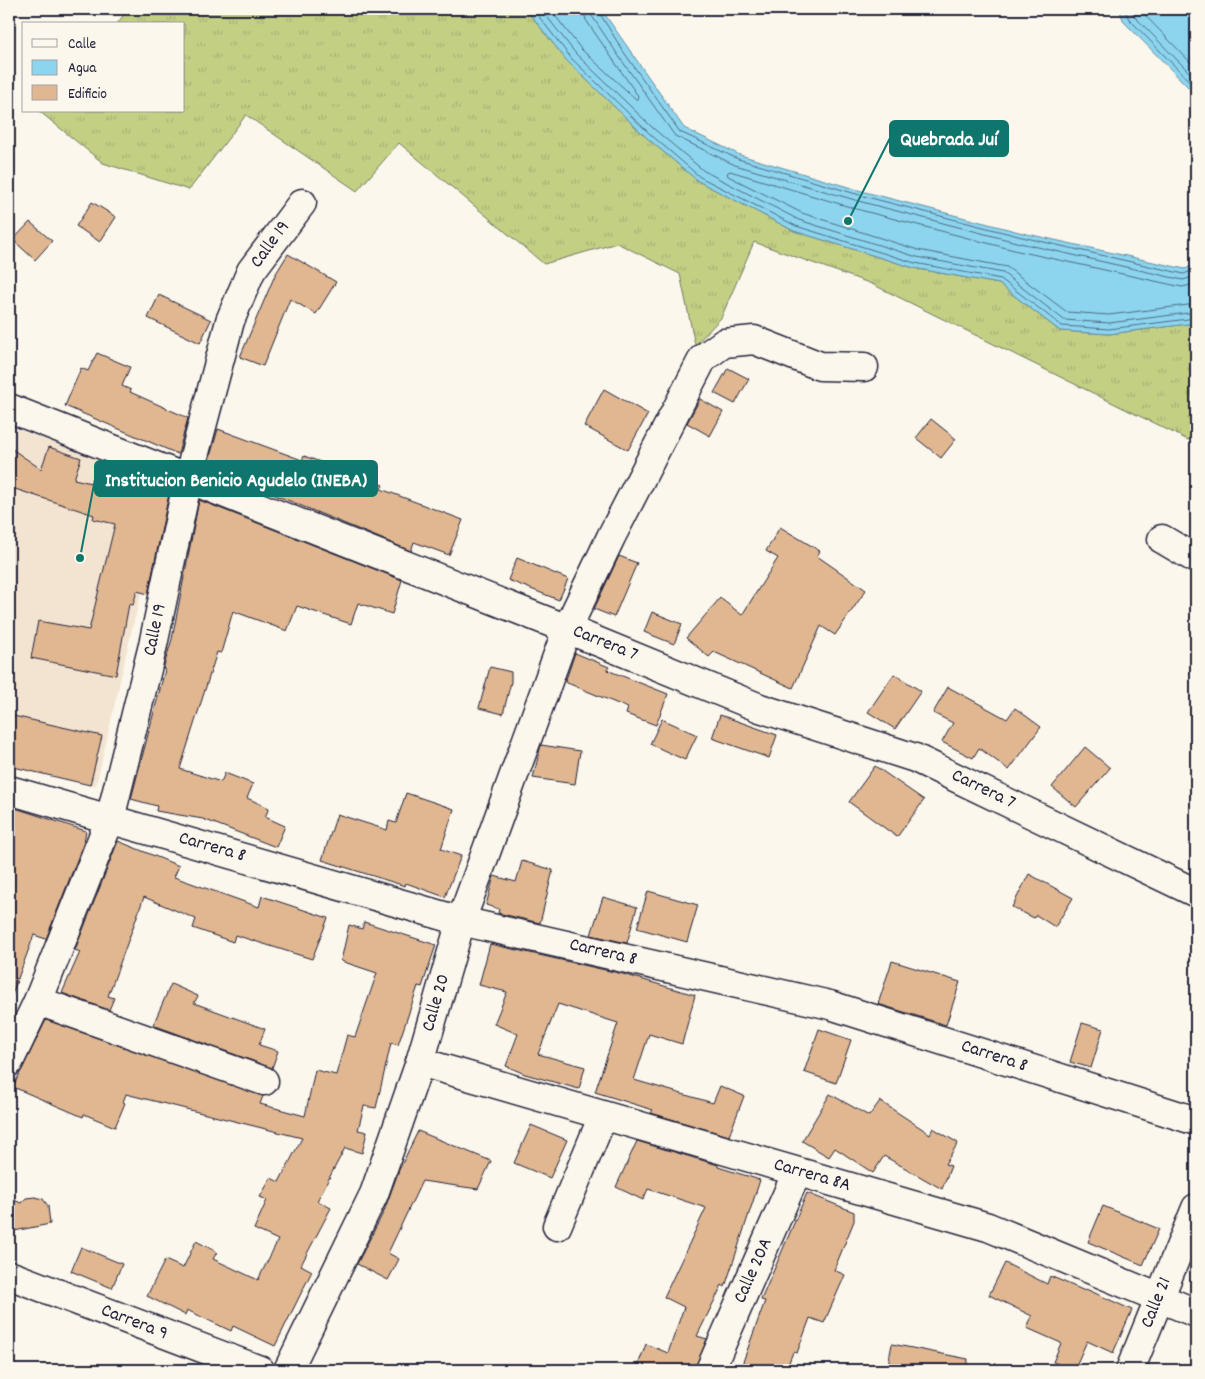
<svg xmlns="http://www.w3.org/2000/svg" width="1205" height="1379" viewBox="0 0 1205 1379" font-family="Dekko,sans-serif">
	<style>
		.built { fill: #f3e4d1 }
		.grass { fill: url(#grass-tufts); stroke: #727960 }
		.water { fill: #8dd5ee; stroke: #628da6 }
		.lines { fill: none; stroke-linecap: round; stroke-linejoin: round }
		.shore { stroke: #4d6a83; stroke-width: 1 }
		.building { fill: #e0b791; stroke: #22223b }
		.minor-casing { stroke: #22223b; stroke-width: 31 }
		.minor { stroke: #fbf7ec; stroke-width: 28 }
		.labels { text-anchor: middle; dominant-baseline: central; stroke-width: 4; stroke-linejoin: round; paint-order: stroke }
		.street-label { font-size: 19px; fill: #22223b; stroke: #fbf7ec }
		.leader { fill: none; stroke: #0f766e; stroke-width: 2 }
		.callout-dot { fill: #0f766e; stroke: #fbf7ec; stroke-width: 2 }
		.callout { fill: #0f766e; stroke: #0f766e; stroke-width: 2 }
		.callout-label { font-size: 20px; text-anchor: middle; font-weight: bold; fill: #fff }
	</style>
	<defs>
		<pattern id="grass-tufts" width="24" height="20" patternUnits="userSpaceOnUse" patternTransform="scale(1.25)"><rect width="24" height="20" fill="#c3d084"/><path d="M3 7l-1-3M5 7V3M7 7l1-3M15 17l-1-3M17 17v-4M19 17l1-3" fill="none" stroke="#a7b273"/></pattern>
	</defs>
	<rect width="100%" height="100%" fill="#fbf7ec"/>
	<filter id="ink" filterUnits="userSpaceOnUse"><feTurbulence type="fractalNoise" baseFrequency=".02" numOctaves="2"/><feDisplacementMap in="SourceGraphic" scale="10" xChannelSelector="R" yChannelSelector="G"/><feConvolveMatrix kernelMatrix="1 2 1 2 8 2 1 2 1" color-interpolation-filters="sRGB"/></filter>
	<g filter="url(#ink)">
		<polygon class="built" points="9,426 170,486 132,629 96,786 9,763"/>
		<polygon class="grass" points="128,9 526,9 567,61 647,138 698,181 794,231 914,268 999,284 1060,331 1109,334 1196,323 1196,430 1188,440 872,284 754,242 721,318 695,345 680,274 617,243 544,264 399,143 357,191 246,115 189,190 103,163 39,111 184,111 184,24 117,24"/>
		<g class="water">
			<polygon points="526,9 601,9 684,128 740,155 865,192 1023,233 1185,269 1196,264 1196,323 1109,334 1060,331 999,284 914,268 794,231 698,181 647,138 567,61"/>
			<polygon points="1119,9 1196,9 1196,95 1124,22"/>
		</g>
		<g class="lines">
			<g class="shore">
				<polyline points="533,9 571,58 650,134 700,177 796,226 915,263 1001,279 1062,326 1109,329 1196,318"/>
				<polyline points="541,9 576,54 654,129 704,171 799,220 917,257 1003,273 1064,320 1109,323 1196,312"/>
				<polyline points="550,9 581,49 637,100 638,96 586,20 583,9"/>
				<polyline points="590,9 592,16 618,55 675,136 735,165 862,202 1020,243 1183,280 1196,276"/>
				<polyline points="597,9 623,51 680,132 738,159 863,196 1022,237 1184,274 1196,269"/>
				<polyline points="1124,9 1129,19 1196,88"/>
				<polyline points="1131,9 1134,16 1196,79"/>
				<polyline points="1139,9 1196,68"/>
				<polyline points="1196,284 1182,287 1018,251 860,210 730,171 727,173 728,176 802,213 918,250 1007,267 1067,312 1109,315 1196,304"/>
			</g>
		</g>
		<g class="building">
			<polygon points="92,202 116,217 100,242 76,226"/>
			<polygon points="30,222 52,241 35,260 13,240"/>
			<polygon points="288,254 336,282 316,314 290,299 263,366 240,357 275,275"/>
			<polygon points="159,295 211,320 200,343 148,318"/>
			<polygon points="97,353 130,367 122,386 131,390 130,392 188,418 178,454 65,406 81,368 88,371"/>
			<polygon points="728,368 749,379 735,404 714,393"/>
			<polygon points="604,389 648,414 628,450 584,426"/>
			<polygon points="700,399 723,412 710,436 687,423"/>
			<polygon points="931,419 956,439 941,458 916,438"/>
			<polygon points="218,429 302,460 304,456 383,485 381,489 463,520 449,555 414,542 411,551 207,467"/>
			<polygon points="9,447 41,469 49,447 81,458 74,479 126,491 129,478 170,489 148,594 137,591 133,605 129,604 116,675 31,658 38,621 89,630 115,524 93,519 94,515 9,487"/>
			<polygon points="199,500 402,580 392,614 358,603 351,624 297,606 287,631 233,611 221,653 217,652 180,769 221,782 225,773 253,784 247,798 269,808 265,817 285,826 276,847 203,819 156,811 157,806 131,799 165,670 163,669 172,639"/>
			<polygon points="780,527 820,551 817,556 866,590 835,635 821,626 793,688 714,652 709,657 686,638 720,598 742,615 778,558 766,551"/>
			<polygon points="619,556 637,563 614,617 594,609"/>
			<polygon points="517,558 568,579 559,600 508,580"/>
			<polygon points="652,612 682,624 674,644 644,632"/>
			<polygon points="575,653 609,667 607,670 668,694 656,725 626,714 628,708 565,682"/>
			<polygon points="490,667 511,672 511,682 503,714 479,708"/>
			<polygon points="894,674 921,691 895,729 868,712"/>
			<polygon points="948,687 1007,719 1015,708 1041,727 1009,770 979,748 973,758 942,742 953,723 933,713"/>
			<polygon points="9,715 102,736 90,785 9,766"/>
			<polygon points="720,715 777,735 769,758 712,738"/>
			<polygon points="662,719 697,735 685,760 650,744"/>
			<polygon points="541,745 580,751 575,784 533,778"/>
			<polygon points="1085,747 1110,768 1076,807 1052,787"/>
			<polygon points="875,766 924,800 897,837 849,802"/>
			<polygon points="406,793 454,809 441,849 461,856 445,897 406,883 405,886 322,860 337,814 387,830 389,821 396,823"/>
			<polygon points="9,806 86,831 84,842 46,939 34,935 11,997 9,996"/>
			<polygon points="118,841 179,866 174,877 259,907 262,896 328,918 312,959 235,935 233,942 193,928 196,919 144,897 108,996 114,998 109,1010 62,993 80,952 75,950"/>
			<polygon points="522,861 553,870 540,923 498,913 499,909 486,905 494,876 516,882"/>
			<polygon points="1029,874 1073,898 1055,927 1036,915 1034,918 1012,907"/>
			<polygon points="648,891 698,905 687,942 637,928"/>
			<polygon points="603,897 637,907 627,943 591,935"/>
			<polygon points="364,922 436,945 422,987 418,986 398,1045 391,1043 376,1108 364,1106 358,1130 367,1132 362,1153 345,1148 317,1201 331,1208 301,1265 312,1271 275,1346 233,1326 231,1331 187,1310 185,1315 147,1296 165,1260 183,1268 196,1241 217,1252 213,1259 258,1280 278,1240 254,1229 267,1200 260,1197 271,1178 279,1182 302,1138 126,1094 123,1102 125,1103 115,1127 84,1114 83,1117 13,1087 46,1020 263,1096 260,1104 305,1116 315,1070 336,1075 347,1035 355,1037 377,973 341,961 349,925 362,929"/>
			<polygon points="490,944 623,974 695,995 682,1044 649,1034 634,1080 713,1103 720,1086 744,1096 729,1136 651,1113 653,1110 595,1092 618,1023 558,1004 538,1054 585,1067 579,1089 525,1074 506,1066 518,1034 494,1024 507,992 479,985"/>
			<polygon points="892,961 960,982 946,1025 878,1004"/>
			<polygon points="171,984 198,996 194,1003 265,1029 259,1045 278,1051 272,1068 153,1025"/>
			<polygon points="1082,1023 1103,1029 1091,1068 1070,1062"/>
			<polygon points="819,1029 851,1040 836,1083 804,1072"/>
			<polygon points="830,1094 869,1116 880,1101 930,1134 933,1128 958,1143 945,1164 951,1166 942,1189 884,1156 873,1173 835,1148 829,1157 802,1141"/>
			<polygon points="531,1125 567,1140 550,1178 514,1163"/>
			<polygon points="418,1131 491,1161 478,1189 422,1181 388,1253 399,1259 388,1280 357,1264 384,1211 399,1170"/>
			<polygon points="637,1141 718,1165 718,1167 760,1180 725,1287 722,1285 697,1336 707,1339 695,1370 636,1370 646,1344 668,1353 684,1307 664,1297 706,1208 648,1189 643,1200 616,1187"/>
			<polygon points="807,1193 854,1212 854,1221 834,1270 845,1275 824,1323 810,1318 797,1353 793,1352 786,1370 740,1370 765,1301 761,1300"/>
			<polygon points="35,1197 43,1199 48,1206 50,1224 9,1232 9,1198 21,1203 26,1198"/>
			<polygon points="1103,1206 1159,1229 1143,1265 1088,1242"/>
			<polygon points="81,1247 122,1264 112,1288 71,1271"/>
			<polygon points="1005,1263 1047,1284 1050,1276 1085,1291 1086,1289 1132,1310 1113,1353 1087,1341 1074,1370 1053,1362 1061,1343 1027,1328 1032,1316 989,1295"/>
			<polygon points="892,1344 968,1359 967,1370 887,1370"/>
		</g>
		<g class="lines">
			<defs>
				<g id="minor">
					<polyline points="9,408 567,629 760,708 915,758 1196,893"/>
					<polyline points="1162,539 1196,559"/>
					<polyline points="9,790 461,921 830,1005 1196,1121"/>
					<polyline points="38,1001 264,1081"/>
					<polyline points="9,1062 38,1001 110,819 153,645 188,479 230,321 251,271 302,203"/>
					<polyline points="420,1062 988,1227 1196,1313"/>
					<polyline points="557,1226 603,1116"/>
					<polyline points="9,1275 260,1370"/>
					<polyline points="288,1370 374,1194 420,1062 461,921 567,629 611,537 703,358 724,343 754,340 820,366 864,367"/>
					<polyline points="710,1370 797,1172"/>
					<polyline points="1130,1370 1196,1208"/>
				</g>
			</defs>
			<use href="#minor" class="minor-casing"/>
			<use href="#minor" class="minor"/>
		</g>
	</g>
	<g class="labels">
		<g class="street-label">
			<text transform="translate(271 245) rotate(-54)">Calle 19</text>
			<text transform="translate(156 630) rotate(-78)">Calle 19</text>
			<text transform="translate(605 644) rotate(22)">Carrera 7</text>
			<text transform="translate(983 790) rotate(26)">Carrera 7</text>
			<text transform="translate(212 848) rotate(16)">Carrera 8</text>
			<text transform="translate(603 953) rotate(13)">Carrera 8</text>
			<text transform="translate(437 1003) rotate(-74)">Calle 20</text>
			<text transform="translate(994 1057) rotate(18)">Carrera 8</text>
			<text transform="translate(812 1176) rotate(16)">Carrera 8A</text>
			<text transform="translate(754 1271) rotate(-66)">Calle 20A</text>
			<text transform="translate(1157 1303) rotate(-68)">Calle 21</text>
			<text transform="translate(134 1323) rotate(21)">Carrera 9</text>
		</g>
	</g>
	<path class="leader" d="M848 221L890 138M80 558L95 479"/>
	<g class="callout-dot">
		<circle cx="848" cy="221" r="5"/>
		<circle cx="80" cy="558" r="5"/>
	</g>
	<g class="callout">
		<rect x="890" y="121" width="118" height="35" rx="5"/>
		<rect x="95" y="461" width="282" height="35" rx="5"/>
	</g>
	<g class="callout-label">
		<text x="949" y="145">Quebrada Juí</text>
		<text x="236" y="486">Institucion Benicio Agudelo (INEBA)</text>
	</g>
	<rect width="1205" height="1379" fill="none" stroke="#fbf7ec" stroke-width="30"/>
	<rect x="15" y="15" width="1175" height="1349" fill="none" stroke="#22223b" stroke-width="2" filter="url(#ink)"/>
	<rect x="22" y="22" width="162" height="90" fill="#fbf7ec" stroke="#a4a2a5"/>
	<rect x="32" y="39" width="25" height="8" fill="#fbf7ec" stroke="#a4a2a5"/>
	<text x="68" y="48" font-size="15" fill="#22223b">Calle</text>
	<rect x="32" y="60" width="25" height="15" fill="#8dd5ee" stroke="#a4a2a5"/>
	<text x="68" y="72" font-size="15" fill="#22223b">Agua</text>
	<rect x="32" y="85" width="25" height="15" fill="#e0b791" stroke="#a4a2a5"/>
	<text x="68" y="98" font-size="15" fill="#22223b">Edificio</text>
</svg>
